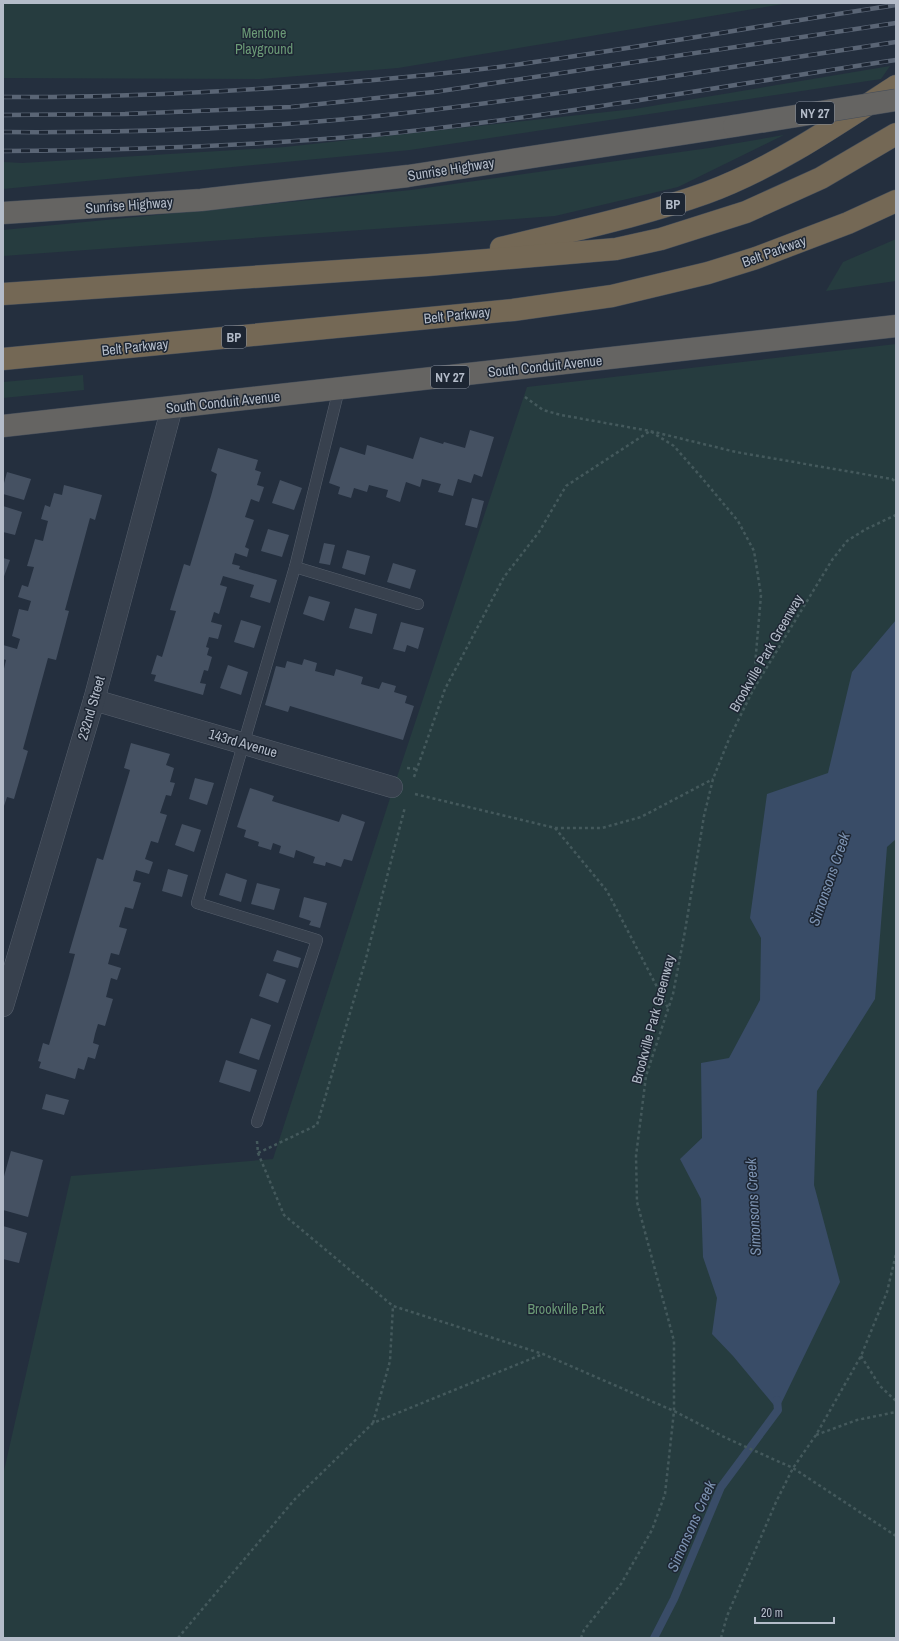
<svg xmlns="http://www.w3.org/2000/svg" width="899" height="1641" viewBox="0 0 899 1641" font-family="'Archivo Narrow',sans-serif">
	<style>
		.green { fill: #263c3f }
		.water { fill: #394c67 }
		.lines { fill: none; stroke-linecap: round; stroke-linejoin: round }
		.stream { stroke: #394c67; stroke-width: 8 }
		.building { fill: #455162 }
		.service-casing { stroke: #565f6c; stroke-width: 12 }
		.minor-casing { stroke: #565f6c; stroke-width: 22 }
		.trunk-casing { stroke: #434c59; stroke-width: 23 }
		.motorway-casing { stroke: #434c59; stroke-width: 23 }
		.path { stroke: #44595c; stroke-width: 2.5; stroke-dasharray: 3 3; stroke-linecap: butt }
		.service { stroke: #38414e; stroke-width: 11 }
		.minor { stroke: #38414e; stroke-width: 21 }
		.trunk { stroke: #656462; stroke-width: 22 }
		.motorway { stroke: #746855; stroke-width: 22 }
		.rail-casing { stroke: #5a6575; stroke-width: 4.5 }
		.rail { stroke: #1d2633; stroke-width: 3; stroke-dasharray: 9; stroke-linecap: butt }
		.trunk-bridge-casing { stroke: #434c59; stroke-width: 23; stroke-linecap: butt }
		.trunk-bridge { stroke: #656462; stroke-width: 22 }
		.labels { text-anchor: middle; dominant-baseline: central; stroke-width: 3; stroke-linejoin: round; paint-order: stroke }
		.shield { fill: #1d2633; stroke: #878f9c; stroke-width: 1 }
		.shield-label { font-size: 13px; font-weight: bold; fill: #b4bcc9 }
		.park-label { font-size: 14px; fill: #6b9a76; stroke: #1d2633 }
		.street-label { font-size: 14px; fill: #b4bcc9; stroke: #1d2633 }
		.water-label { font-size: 15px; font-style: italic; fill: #7c92b1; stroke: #1d2633 }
	</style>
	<rect width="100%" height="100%" fill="#242f3e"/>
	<g class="green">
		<polygon points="3,3 789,3 398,68 260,79 3,78"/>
		<polygon points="890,66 881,79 410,150 3,189 3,162 22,163 285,147 634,109"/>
		<polygon points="784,135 678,187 555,216 3,256 3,230 411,190 709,148"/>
		<polygon points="896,239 896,281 826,291 843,262"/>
		<polygon points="896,344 896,1638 3,1638 3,1475 71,1176 273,1159 392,792 527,387"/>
		<polygon points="83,375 84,390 3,398 3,382"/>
	</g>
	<polygon class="water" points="896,620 896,839 887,847 875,999 817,1091 814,1185 840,1282 778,1410 733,1356 712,1334 717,1298 703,1257 701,1199 680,1159 702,1138 701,1063 729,1058 760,1000 761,938 750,918 767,794 828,773 852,672"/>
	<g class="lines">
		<polyline class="stream" points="654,1638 674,1599 721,1487 778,1410 777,1400"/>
	</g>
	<g class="building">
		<polygon points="470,430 494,437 482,477 474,474 471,483 458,479 453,496 438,492 441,484 422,479 420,487 406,482 400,502 386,497 388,490 369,485 367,492 354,488 351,498 338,494 340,487 329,483 340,447 365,455 367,445 413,459 420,437 443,444 444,442 465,448"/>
		<polygon points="218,448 258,460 255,470 261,472 257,485 264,487 259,502 251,499 245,517 254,520 245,547 249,549 247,557 235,553 232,564 240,566 239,569 277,580 270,603 250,597 254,585 223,576 220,585 227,587 219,614 214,612 211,622 222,625 218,639 209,637 206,647 209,648 207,655 212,657 208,671 204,670 200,683 206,684 203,695 154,681 156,675 151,674 157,655 162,657 176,611 170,610 184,564 190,566 211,496 217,474 211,471"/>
		<polygon points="7,472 31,479 24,500 3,494 3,487"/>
		<polygon points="280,480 302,488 294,510 272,503"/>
		<polygon points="64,485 102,495 95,520 90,518 77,566 65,610 69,611 56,660 48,658 23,749 28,751 14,799 7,797 3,809 3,673 6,660 3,659 3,645 17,649 20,639 12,636 19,609 28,611 31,601 18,597 22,585 28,587 34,567 27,566 31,553 35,539 43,541 48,521 41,519 45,505 50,507 54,493 62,495"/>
		<polygon points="472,498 484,501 477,528 465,525"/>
		<polygon points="3,506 22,512 15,535 3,532"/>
		<polygon points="268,529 289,535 282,557 261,551"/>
		<polygon points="324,543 335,545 330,565 319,563"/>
		<polygon points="347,550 370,556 365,575 342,568"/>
		<polygon points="3,558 10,560 3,579"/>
		<polygon points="393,563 416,570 410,589 387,582"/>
		<polygon points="309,596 330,602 324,621 303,614"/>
		<polygon points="355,608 377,614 372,634 349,628"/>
		<polygon points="241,620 261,626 254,648 234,642"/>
		<polygon points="401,622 424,628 418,649 407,645 405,652 393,649"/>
		<polygon points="304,659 317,663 315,671 334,676 336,669 363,677 361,684 379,689 382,682 396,686 394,692 407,696 405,703 414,706 403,740 290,706 288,712 265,705 276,666 285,668 287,661 302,665"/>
		<polygon points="228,665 248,672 241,695 220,688"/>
		<polygon points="131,743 170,754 166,765 174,768 170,782 175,783 171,796 166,795 160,813 167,815 158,843 151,841 145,859 153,862 149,874 136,870 133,881 141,883 133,909 125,907 119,927 127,929 119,955 111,953 108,964 121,968 117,980 111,978 106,997 113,999 105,1026 98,1024 95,1034 93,1043 99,1045 95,1059 88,1057 84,1070 78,1068 75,1079 39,1068 41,1062 38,1061 43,1043 49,1045 69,976 75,954 69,953 97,858 103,860 130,770 124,768"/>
		<polygon points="195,778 214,783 207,805 189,799"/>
		<polygon points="250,788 274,796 272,801 339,822 342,814 365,822 352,861 344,859 341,867 326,862 325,866 313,863 315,857 296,850 294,858 279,853 281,846 273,843 271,850 258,846 259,842 244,837 246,830 237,827"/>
		<polygon points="182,824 201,830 194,852 175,845"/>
		<polygon points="168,869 188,875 182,897 162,891"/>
		<polygon points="226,873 247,880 241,902 219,895"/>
		<polygon points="257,883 280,889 274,910 251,904"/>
		<polygon points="304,897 327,903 320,928 309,925 311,921 299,917"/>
		<polygon points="277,950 301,958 298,968 273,961"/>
		<polygon points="267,973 286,980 278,1003 259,996"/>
		<polygon points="251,1018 271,1025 259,1060 239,1053"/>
		<polygon points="226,1060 257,1070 250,1092 219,1082"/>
		<polygon points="46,1094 69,1100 64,1115 42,1109"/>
		<polygon points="11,1151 43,1160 28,1217 3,1210 3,1180"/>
		<polygon points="3,1226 27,1233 19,1263 3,1259"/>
	</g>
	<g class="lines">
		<defs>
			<g id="service">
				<polyline points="295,567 418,604"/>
				<polyline points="257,1122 317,940 197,903 295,567 339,389"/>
			</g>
			<g id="minor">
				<polyline points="94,700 392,787"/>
				<polyline points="3,1006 94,700 172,407"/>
			</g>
			<g id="trunk">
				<polyline points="3,213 201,200 408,176 734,126"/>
				<polyline points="3,426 896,326"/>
			</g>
			<g id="motorway">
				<path d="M501,248C569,231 639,217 706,193C774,168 835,126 896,86"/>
				<polyline points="3,294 428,265 616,249 661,239 746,212 821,178 896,134"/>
				<polyline points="3,359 513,310 612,296 708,273 756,258 848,223 896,201"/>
			</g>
		</defs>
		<use href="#service" class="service-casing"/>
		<use href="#minor" class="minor-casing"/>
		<use href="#trunk" class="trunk-casing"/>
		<use href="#motorway" class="motorway-casing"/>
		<g class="path">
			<polyline points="525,397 543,410 561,415 650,431 736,452 892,479 896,482"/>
			<polyline points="407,768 417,769"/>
			<polyline points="414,777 445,689 504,577 539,532 566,486 650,431 674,446 702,478 738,521 754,551 761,595 753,689"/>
			<polyline points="415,794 555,828 602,828 641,817 713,779"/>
			<polyline points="555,828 607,891 668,1008"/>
			<polyline points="257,1141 258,1153 284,1215 393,1306 543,1354 674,1411 726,1438 793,1468 896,1536"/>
			<polyline points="258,1153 317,1125 365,962 405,807"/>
			<polyline points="861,1356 880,1386 896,1401"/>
			<polyline points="373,1423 390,1361 393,1306"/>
			<polyline points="816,1435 857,1420 896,1412"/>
			<polyline points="178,1638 295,1499 373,1423 543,1354"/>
			<polyline points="581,1638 584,1630 621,1584 652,1530 665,1494 674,1411 674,1341 637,1202 636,1156 646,1076 673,994 685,931 704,816 713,779 729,739 753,690 832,560 847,541 866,529 896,515"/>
			<polyline points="721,1638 727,1616 776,1502 793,1468 816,1435 861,1356 887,1292 896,1254"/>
		</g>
		<use href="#service" class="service"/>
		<use href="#minor" class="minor"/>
		<use href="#trunk" class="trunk"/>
		<use href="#motorway" class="motorway"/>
		<defs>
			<g id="rail">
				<path d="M3,97C103,98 202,93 301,86C367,81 433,75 499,67C632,49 763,25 896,5"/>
				<polyline points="3,115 125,114 291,107 434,92 896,23"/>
				<path d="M3,132C125,133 247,129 368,117C544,99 721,68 896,42"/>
				<path d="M3,151C126,150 250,146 373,135C548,118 722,86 896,60"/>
			</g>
		</defs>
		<use href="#rail" class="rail-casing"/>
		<use href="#rail" class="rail"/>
		<defs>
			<polyline id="trunk-bridge" points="734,126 896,100"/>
		</defs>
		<use href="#trunk-bridge" class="trunk-bridge-casing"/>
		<use href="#trunk-bridge" class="trunk-bridge"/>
	</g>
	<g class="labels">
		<g class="shield">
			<rect x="796" y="102" width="38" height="22" rx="3"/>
			<rect x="661" y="193" width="24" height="22" rx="3"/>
			<rect x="222" y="326" width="24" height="22" rx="3"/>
			<rect x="431" y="366" width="38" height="22" rx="3"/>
		</g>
		<g class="shield-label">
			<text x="815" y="113">NY 27</text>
			<text x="673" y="204">BP</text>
			<text x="234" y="337">BP</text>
			<text x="450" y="377">NY 27</text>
		</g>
		<g class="park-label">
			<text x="264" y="33">Mentone<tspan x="264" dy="16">Playground</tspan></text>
			<text x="566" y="1309">Brookville Park</text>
		</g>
		<g class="street-label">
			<text transform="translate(451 169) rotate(-9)">Sunrise Highway</text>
			<text transform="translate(129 205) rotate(-4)">Sunrise Highway</text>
			<text transform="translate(774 251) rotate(-20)">Belt Parkway</text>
			<text transform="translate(457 315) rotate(-6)">Belt Parkway</text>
			<text transform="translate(135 347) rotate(-6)">Belt Parkway</text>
			<text transform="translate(545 366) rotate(-6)">South Conduit Avenue</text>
			<text transform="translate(223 402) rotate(-6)">South Conduit Avenue</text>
			<text transform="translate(766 653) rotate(-60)">Brookville Park Greenway</text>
			<text transform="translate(91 708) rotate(-74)">232nd Street</text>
			<text transform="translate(243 743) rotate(16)">143rd Avenue</text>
			<text transform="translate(653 1019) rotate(-75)">Brookville Park Greenway</text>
		</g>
		<g class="water-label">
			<text transform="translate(829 879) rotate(-71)">Simonsons Creek</text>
			<text transform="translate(753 1207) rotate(-93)">Simonsons Creek</text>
			<text transform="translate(691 1526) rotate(-66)">Simonsons Creek</text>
		</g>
	</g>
	<rect width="899" height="1641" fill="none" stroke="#b4bcc9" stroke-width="8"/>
	<path d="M755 1617v6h79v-6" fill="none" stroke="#b4bcc9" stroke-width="2"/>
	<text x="761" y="1617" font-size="12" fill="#b4bcc9" stroke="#1d2633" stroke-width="3" paint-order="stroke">20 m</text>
</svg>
